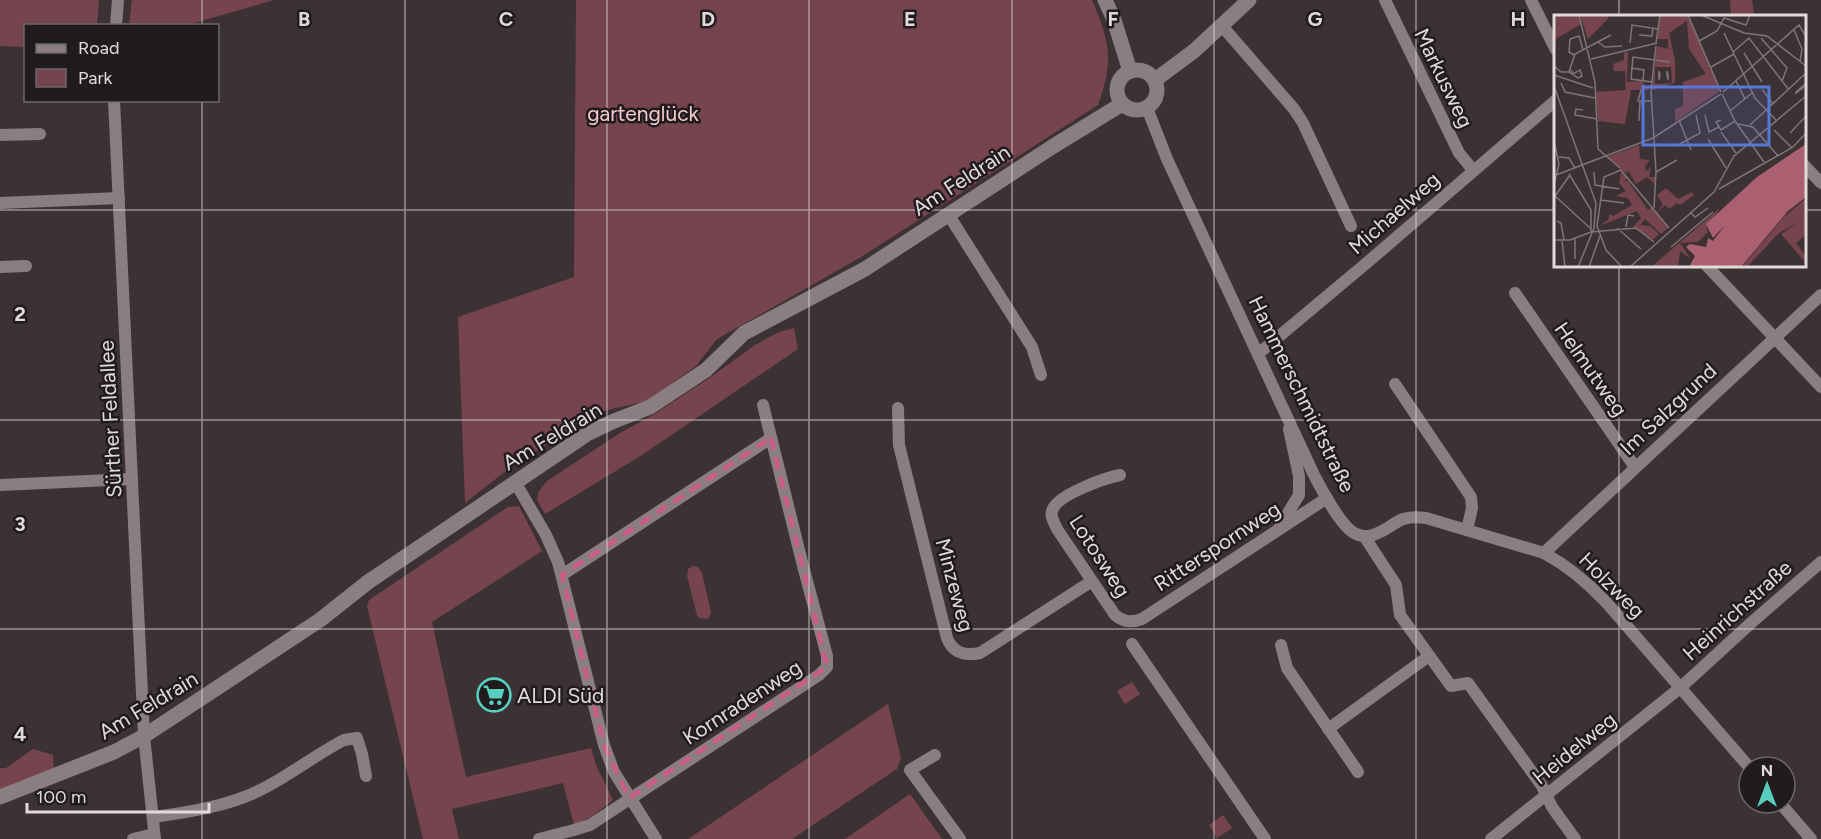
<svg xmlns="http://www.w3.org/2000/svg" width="1821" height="839" viewBox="0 0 1821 839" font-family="Figtree,sans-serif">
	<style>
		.green { fill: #764450 }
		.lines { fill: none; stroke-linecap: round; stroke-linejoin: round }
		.street { stroke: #8a7e80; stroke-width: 12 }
		.secondary { stroke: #8a7e80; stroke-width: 15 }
		.marked { fill: none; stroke: #cd5c88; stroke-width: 4.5; stroke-dasharray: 12 8; stroke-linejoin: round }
		.grid { fill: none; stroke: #e1dadb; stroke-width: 1.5; stroke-opacity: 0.55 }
		.labels { text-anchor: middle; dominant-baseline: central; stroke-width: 5; stroke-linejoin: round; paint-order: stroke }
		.street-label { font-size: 21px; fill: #e1dadb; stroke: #201b1c }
		.park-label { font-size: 21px; fill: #f6c9d2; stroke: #201b1c }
		.poi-label { font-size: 21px; fill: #e1dadb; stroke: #201b1c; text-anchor: start }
		.inset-road { fill: none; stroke: #7e7577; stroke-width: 1.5 }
		.view { fill: #5878d9; fill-opacity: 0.15; stroke: #5878d9; stroke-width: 3 }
		.inset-edge { fill: none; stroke: #e1dadb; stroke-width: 3 }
		.grid-label { font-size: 20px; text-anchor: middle; font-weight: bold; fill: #e1dadb; stroke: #201b1c; stroke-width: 5; stroke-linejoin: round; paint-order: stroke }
	</style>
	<rect width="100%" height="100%" fill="#3c3234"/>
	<g class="green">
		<polygon points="0,0 99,0 97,25 26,26 25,47 0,46"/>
		<polygon points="132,0 274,0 187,25 129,25"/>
		<path d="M576,0H1092C1110,42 1114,61 1098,105L861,257L717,339L696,366L647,401L603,411L516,463L465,503L458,317L574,277Z"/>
		<polygon points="1730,0 1752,0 1754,16 1731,16"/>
		<polygon points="794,328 798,349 642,455 545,514 537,500 539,491 547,481 620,433 653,415 708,379 755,345 779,332"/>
		<polygon points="519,506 542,551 432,622 466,777 591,748 596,765 613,800 591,817 574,825 563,783 452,809 459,839 423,839 367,606 369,600 508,507"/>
		<polygon points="693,566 698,567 702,573 711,612 709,617 707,619 700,618 697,615 687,576 688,569"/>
		<polygon points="1132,682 1140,694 1125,704 1117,691"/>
		<polygon points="888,704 901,758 897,769 792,839 688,839"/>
		<polygon points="33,749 53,755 54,771 0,791 0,768 6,768"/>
		<polygon points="910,794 942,839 845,839"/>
		<polygon points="1223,815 1232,828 1217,838 1209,825"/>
	</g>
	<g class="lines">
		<g class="street">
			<polyline points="1385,0 1459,153 1473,170"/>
			<polyline points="1531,0 1556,50"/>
			<polyline points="116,26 118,0"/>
			<polyline points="1222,26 1294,109 1303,123 1351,226"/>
			<polyline points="114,100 144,736 155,839"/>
			<path d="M1147,108L1167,159L1314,475C1322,490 1340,525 1354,533C1359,536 1367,537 1373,535C1397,527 1395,514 1426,518L1544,553C1568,566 1587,582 1606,602L1749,767"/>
			<polyline points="0,135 40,134"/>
			<polyline points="1804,165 1821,183"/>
			<polyline points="0,203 119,198"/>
			<polyline points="948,214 1032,347 1041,375"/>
			<polyline points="1707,266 1821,387"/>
			<polyline points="0,267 26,266"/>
			<polyline points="1515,293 1635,467"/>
			<polyline points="1258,354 1369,261 1556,100"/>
			<polyline points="1395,384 1471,497 1472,508 1467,530"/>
			<path d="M898,408L899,445L947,638C953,653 965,656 980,653L1092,581"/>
			<path d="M1120,475C1105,478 1056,495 1052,511C1050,517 1055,524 1057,529L1115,615C1124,622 1131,623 1142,619L1327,498"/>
			<polyline points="515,482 546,535 558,562 604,745 614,772 656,839"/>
			<polyline points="0,485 132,479"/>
			<polyline points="1280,526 1299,495 1299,476 1289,429"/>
			<polyline points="1364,536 1396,585 1400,615 1451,686 1468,683 1542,786 1552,807 1575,839"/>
			<polyline points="1544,553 1821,295"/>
			<polyline points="562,575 771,438"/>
			<polyline points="1132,644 1265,839"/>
			<polyline points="1281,645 1287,668 1358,772"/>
			<polyline points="1328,729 1429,656"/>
			<polyline points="935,755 910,770 960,839"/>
			<polyline points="1780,803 1811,839"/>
			<path d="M153,817C191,812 234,805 268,786C294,772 317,754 344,740L357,738L362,754L366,776"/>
			<polyline points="133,839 154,834"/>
			<polyline points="539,839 574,830 590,825 819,675 827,667 827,656 802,562 763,405"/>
			<polyline points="1491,839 1680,688 1751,623 1821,562"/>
		</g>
		<g class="secondary">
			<polyline points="1105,0 1114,20 1130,71"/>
			<circle cx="1137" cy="90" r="20"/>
			<polyline points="1155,80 1194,51 1249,0"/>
			<polyline points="0,797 114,752 144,736 320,620 368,582 587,434 614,421 650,407 706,370 744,333 865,269 1052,147 1122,104"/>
		</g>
	</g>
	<path class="marked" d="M771,438L827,667L629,798L604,745L562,575Z"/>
	<path class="grid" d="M202,0V26M405,0V839M607,0V839M809,0V839M1012,0V839M1214,0V839M1416,0V839M1619,0V16M202,100V839M0,210H1556M1804,210H1821M1619,266V839M0,420H1821M0,629H1821"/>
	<defs>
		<symbol id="supermarket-ring" viewBox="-11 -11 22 22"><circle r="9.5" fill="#201b1c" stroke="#58cec0" stroke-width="1.5"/><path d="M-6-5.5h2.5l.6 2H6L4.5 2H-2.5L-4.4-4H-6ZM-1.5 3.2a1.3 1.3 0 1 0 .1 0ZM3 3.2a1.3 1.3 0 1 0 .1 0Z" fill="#58cec0"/></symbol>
	</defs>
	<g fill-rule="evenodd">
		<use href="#supermarket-ring" x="475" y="676" width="38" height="38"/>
	</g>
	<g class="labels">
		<g class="street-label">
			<text transform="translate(1444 78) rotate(64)">Markusweg</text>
			<text transform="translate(961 180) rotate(-33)">Am Feldrain</text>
			<text transform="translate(1394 213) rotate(-41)">Michaelweg</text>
			<text transform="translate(1591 369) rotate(55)">Helmutweg</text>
			<text transform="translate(1302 394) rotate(64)">Hammerschmidtstraße</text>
			<text transform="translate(1668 409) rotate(-43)">Im Salzgrund</text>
			<text transform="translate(110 419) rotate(-93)">Sürther Feldallee</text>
			<text transform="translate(552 436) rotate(-31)">Am Feldrain</text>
			<text transform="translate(1217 546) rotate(-33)">Ritterspornweg</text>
			<text transform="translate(1100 556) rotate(57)">Lotosweg</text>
			<text transform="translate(955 585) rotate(75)">Minzeweg</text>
			<text transform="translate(1612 585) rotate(45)">Holzweg</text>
			<text transform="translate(1737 610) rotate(-42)">Heinrichstraße</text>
			<text transform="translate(742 702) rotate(-33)">Kornradenweg</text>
			<text transform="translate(148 705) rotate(-31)">Am Feldrain</text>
			<text transform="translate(1574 748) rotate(-39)">Heidelweg</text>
		</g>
		<g class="park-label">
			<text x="643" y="113">gartenglück</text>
		</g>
		<g class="poi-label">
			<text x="517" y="695">ALDI Süd</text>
		</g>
	</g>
	<g transform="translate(1554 15)">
		<rect width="252" height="252" fill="#3c3234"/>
		<path d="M0,0H24L27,9L0,25ZM26,0H53L55,3L34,24ZM106,0H134L166,76L121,107V94L129,91V67L152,59L135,34L133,6L115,18L121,45V68L98,75L103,31L114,34V24H103ZM101,52H117L118,68L101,69ZM74,37L73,67L88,66L95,75H77L71,109L44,106L42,77L72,75L71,56H60L59,49L70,45V38ZM85,130L86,144L96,145L91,151L92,156L97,153L95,162H102V170L93,162L82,169L74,155L73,159L53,142ZM67,157L75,163L69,166H74L94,195L98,192L114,213L107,219L91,204L86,210L96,211L105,219L99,225L79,212L87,203L83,196L45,211L55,204V199L59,201L78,190L74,183L62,181L72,176L65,168ZM112,173L124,184L138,177L140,180L126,190L123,188L115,194L111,190L104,197L109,189L103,180ZM252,183V220L242,228L252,241V248L227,219L244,207L225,218L193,252H188L228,204ZM166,193L152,213L154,217L144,227L126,228L137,244L126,236L124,252H97Z" fill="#764450" fill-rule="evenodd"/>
		<path d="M252,129V182L234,196L187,252H135L141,241L132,232L136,229L152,232L154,223L159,226L171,210L159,223L152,209L203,162Z" fill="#ab6072"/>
		<path class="inset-road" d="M25,0L41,67L44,134L66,153M134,0L167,77M147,0L190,18L213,21L252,51M240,15L248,34L246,46M170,18L201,83L222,105M85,20L98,21L99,13M207,23L233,53L228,66M145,26L163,16L170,3L192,10L196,0M44,27L51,32L68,31M76,28L78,10L104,14M102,28L106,0M179,37L195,23L235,75M190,38L208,67M20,40L15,37L16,24L25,21L29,35M37,44L103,28M0,51L7,57H15L21,39L57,20M157,52L180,39M77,53L90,55L89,65M105,56L106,60L105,65ZM113,56L114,59V65L113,60ZM15,57L24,63L28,61L26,55L19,59L17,55M0,60L39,73M182,66L191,84M98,67L77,64L79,42L116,47M7,68L11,77L41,83M250,70V72L242,78V77ZM0,71L42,188L40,213L24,252M208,74L219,89M87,75L84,86H97M169,77L245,10L251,20M168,79L181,106L210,147M29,95L22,94L21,100L43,104M176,96L198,78M151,100L155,117L165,112M125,105L137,135M167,105L162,107L167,115L181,106M85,106L86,86M184,109L199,112L224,141M196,110L252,58M220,115L238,133M167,117L182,138M236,118L252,101M154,124L172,153M0,126L5,149L0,170M122,131L146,118L142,100M5,142L15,143L21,153M28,150L99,123L167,79M66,154L115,213M67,155L50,162L43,211L52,235L68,252M40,157L41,170L65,174M102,157L123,145M15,159L37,195V217M2,160L28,150M165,174L239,132L252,118M0,180L37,214M1,181L16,160M46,185L70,188M100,193L102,157L97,75L102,31M136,197L141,202L154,193M6,208L3,206L7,208L10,225M72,212L74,200L80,201M63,213L87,234M37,217L82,213L100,227M0,225H16L37,217M8,226L11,252M117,232L159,197M21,244V224M35,252L46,221M76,252L160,177L180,141L252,81"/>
		<path class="view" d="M89,72H215V130H89Z"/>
		<rect width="252" height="252" class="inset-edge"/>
	</g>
	<g class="grid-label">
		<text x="304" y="26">B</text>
		<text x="506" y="26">C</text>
		<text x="708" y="26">D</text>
		<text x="910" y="26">E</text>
		<text x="1113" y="26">F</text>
		<text x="1315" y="26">G</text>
		<text x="1518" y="26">H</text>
		<text x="20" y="321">2</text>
		<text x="20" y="531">3</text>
		<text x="20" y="741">4</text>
	</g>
	<rect x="24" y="24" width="195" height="78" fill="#201b1c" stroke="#6d6768" stroke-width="1.5"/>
	<rect x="36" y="44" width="30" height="9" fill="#8a7e80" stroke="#6d6768" stroke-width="1.5"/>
	<text x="78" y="54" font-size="18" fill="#e1dadb">Road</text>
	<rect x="36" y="69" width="30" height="18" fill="#764450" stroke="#6d6768" stroke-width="1.5"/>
	<text x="78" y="84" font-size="18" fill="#e1dadb">Park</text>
	<g transform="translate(1767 785)"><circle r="28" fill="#201b1c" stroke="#6d6768" stroke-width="1.5"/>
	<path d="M0-4.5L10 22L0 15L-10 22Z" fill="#58cec0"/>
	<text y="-9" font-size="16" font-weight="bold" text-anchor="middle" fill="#e1dadb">N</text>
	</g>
	<path d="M27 803v9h182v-9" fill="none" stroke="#e1dadb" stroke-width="3"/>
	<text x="36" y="803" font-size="18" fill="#e1dadb" stroke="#201b1c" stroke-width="4.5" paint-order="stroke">100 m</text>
</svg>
